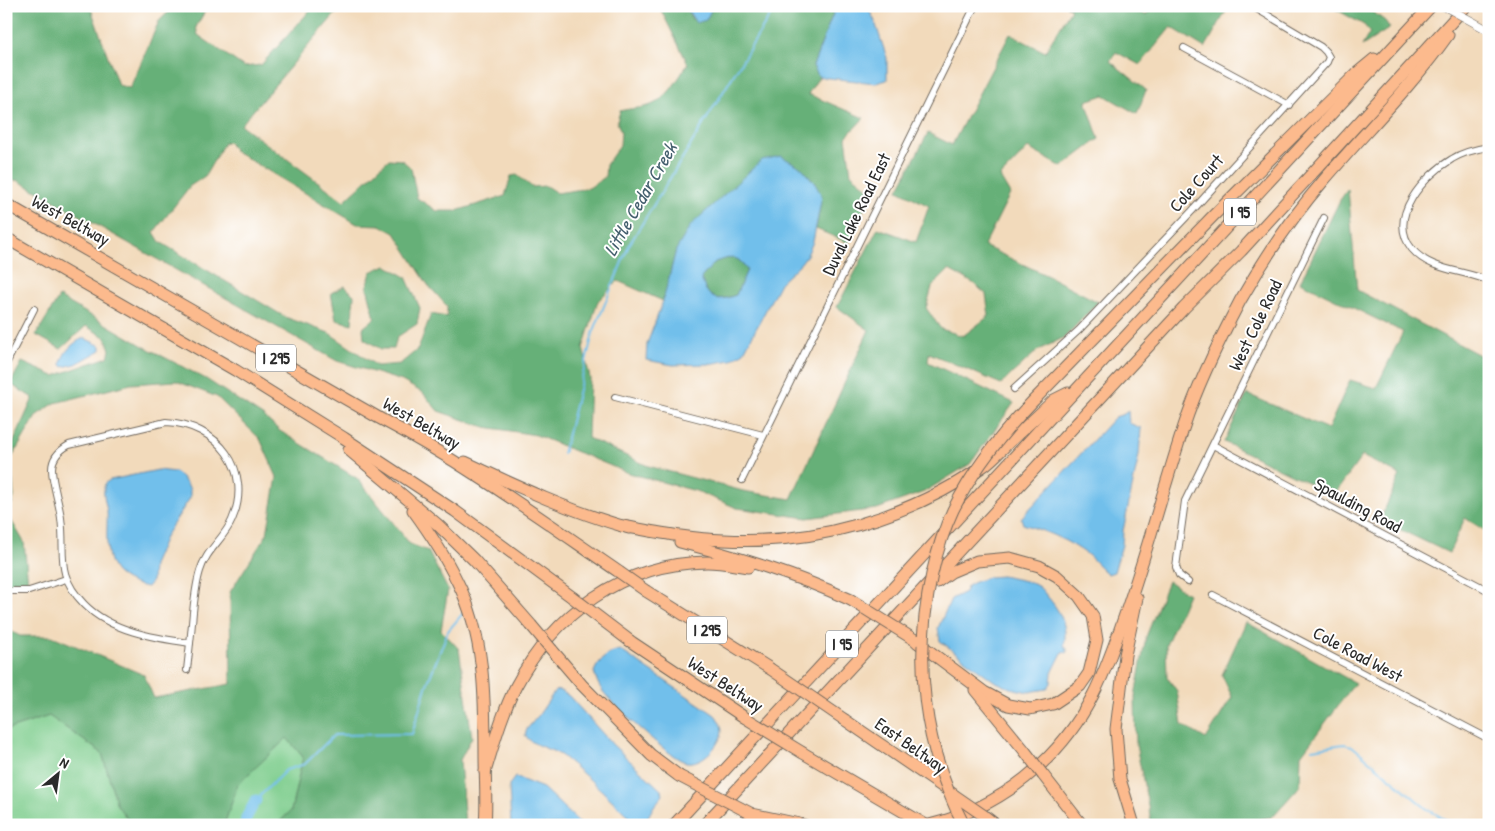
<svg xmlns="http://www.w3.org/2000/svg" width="1495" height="831" font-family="'Patrick Hand',sans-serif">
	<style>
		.green { fill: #7ecd8d; stroke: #547c5c }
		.forest { fill: #66b078; stroke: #486e52; fill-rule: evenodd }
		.water { fill: #71bfeb; stroke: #4e758b; fill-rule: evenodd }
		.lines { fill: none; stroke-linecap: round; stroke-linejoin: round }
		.stream { stroke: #71bfeb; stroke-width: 2 }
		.river { stroke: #71bfeb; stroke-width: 11 }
		.minor-casing { stroke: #71685d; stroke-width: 8 }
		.motorway-casing { stroke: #71685d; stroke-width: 13 }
		.minor { stroke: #fff; stroke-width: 6 }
		.motorway { stroke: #fcba8d; stroke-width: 11 }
		.tertiary-bridge-casing { stroke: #71685d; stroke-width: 9; stroke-linecap: butt }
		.motorway-bridge-casing { stroke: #71685d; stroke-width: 13; stroke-linecap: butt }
		.tertiary-bridge { stroke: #fff; stroke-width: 8 }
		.motorway-bridge { stroke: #fcba8d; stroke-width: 11 }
		.labels { text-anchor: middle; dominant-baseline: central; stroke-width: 4; stroke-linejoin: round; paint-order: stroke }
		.shield { fill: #fff; stroke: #6b6b6b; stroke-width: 1 }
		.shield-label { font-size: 16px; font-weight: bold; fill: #2b2b2b }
		.street-label { font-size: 18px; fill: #2b2b2b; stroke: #fff }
		.water-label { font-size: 19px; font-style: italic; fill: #445f6e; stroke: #fff }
	</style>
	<rect width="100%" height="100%" fill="#fff"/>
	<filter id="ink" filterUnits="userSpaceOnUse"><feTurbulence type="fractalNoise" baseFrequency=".02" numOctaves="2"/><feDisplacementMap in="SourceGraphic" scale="10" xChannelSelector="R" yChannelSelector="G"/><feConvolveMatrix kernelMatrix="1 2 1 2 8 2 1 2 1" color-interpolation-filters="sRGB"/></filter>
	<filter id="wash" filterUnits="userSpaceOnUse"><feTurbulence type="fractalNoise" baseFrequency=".0096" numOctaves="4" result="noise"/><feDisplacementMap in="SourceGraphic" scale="20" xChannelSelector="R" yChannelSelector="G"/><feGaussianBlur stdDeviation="1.12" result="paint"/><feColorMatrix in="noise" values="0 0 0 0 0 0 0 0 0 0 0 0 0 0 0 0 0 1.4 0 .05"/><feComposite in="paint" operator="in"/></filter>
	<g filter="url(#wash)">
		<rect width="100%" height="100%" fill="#f2dabb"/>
		<!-- green -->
		<g class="green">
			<polygon points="49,716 102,753 117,805 132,825 6,825 6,730"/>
			<polygon points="287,737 303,757 291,811 276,825 224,825 238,784"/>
		</g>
		<!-- forest -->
		<g class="forest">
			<path d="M6 6H90L118 85 130 88 159 21 175 6H208L196 27 198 35 244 67 261 65 314 6H342L241 125 344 201 389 159 402 160 411 168 417 198 437 211H456L505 196 511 176 517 175 532 187 546 186 557 193 589 188 605 177 606 165 620 145 621 132 617 122 620 111C630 108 641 109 651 105 668 99 678 78 688 64L659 6H685L692 19 706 20 713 6H836L813 66 819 77 808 94 864 118 846 137 851 174 872 191 849 243 816 229 822 196 676 250 663 301 618 281 598 301 583 348 590 378 588 438 648 466 743 491 791 499 869 330 837 307 878 228 916 242 929 206 898 190 928 133 952 145 1010 34 1045 52 1071 9 1066 6H1126L1146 15 1152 6H1229L1205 48 1171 27 1140 65 1116 52 1110 61 1146 90 1137 114 1104 95 1086 101 1099 139 1062 167 1028 148 1000 177 1010 194 984 246 1050 277 1098 302 1065 337 1037 351 1001 384 929 353 928 362 1014 403 970 464 924 492 877 509 807 518 737 508 696 491 628 473 536 435 485 427 438 411 423 393 402 381 337 361 17 180 6 182ZM229 142 235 151 357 224 380 225 395 233 428 285 447 306V317L431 314 418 349 400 364 377 366 329 333 285 317 160 242 154 232 190 186 205 176 224 143ZM949 270 973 283 986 294 989 316 963 336 941 329 926 308 932 287Z"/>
			<polygon points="1330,6 1365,6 1385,21 1390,28 1362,46 1370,32 1364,25"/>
			<polygon points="1348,189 1357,290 1489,360 1489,533 1465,518 1449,553 1380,520 1400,475 1362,456 1334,495 1224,442 1247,394 1328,429 1350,380 1376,388 1403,332 1300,282 1340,200"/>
			<path d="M732 257 739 260 747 270 736 295C715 302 708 299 701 278L715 262Z"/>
			<polygon points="386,265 406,277 420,308 417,324 397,337 394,349 381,349 364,339 363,328 375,318 367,287 371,272"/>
			<polygon points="345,286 354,295 352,324 336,320 331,293"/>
			<polygon points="59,297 145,347 206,379 264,417 280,431 358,479 410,544 428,551 448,590 441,630 459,649 472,737 460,760 465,825 276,825 291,811 303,757 287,738 238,784 224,825 132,825 117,805 102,753 49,716 6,730 6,629 20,636 52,636 144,675 154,698 231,684 230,592 267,534 277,477 260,439 217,397 176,381 131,384 55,403 37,415 11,459 14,497 8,515 24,542 28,583 6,585 6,459 33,398 10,384 22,362 54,376 108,357 110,350 106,338 86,326 61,349 36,335"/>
			<polygon points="1168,581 1188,594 1166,645 1167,677 1177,691 1182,725 1206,739 1232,697 1222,675 1246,622 1355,683 1301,755 1300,786 1272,817 1249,821 1244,825 1152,825 1136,745 1135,696 1146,637"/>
		</g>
		<!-- water -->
		<g class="water">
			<polygon points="685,6 713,6 706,20 696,23"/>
			<polygon points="836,6 867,6 874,19 887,58 887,80 876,83 819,77 813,66"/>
			<path d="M781 156 802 168 814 182 822 196 813 242 807 255 800 264 780 283 744 352 731 360 709 364 673 365 646 360 647 344 663 301 676 250 691 225 762 160ZM732 257 739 260 747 270 736 295C715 303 708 299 701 278L715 262Z"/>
			<path d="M84 338 101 346V350L76 364 63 367 61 365C62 353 73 342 84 338Z"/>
			<path d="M1128 411 1129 423 1141 428 1139 455 1123 531 1122 545 1114 572 1108 574C1101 569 1095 561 1088 555 1068 540 1047 532 1023 524L1021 518 1115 417 1124 414Z"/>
			<path d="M158 470 175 472 182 477 190 489V498L166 535 153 565 152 581 147 587C136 585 124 580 116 572 103 556 108 530 107 512 106 504 103 496 104 489 104 484 106 482 110 480Z"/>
			<path d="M1002 576C1014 579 1029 580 1039 587 1042 589 1045 594 1047 596 1060 611 1068 625 1064 645L1067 649V653L1063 651 1052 673 1051 683 1047 689 1029 692 1010 688 994 681 940 641 938 628 951 599 965 592 967 587 972 583 988 577Z"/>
			<path d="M620 650 715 715C719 720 724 728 721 736 716 750 698 767 683 761 667 755 611 704 602 690 598 685 596 678 594 672 598 661 608 652 620 650Z"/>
			<path d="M559 690 569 696 613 745 662 791 663 795 654 806 644 824 638 825 634 822C611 799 587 776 562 756 551 748 533 747 525 735L527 729 538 716 555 691Z"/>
			<polygon points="515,777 543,788 582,825 511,825 509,785"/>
		</g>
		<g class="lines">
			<!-- stream -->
			<g class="stream">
				<polyline points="563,454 593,333 629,245 776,6"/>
				<polyline points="1312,749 1344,744 1352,746 1427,809 1455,825"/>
				<polyline points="256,800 286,770 305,764 334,735 412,734 426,687 448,631 464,612"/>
				<polyline points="1248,825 1249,823"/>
			</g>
			<!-- river -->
			<polyline class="river" points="245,825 246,818 256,800"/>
		</g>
	</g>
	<g filter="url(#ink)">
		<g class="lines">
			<defs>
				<g id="minor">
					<polyline points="1184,48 1289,105"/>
					<path d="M1489 147C1476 149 1463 152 1452 159 1425 175 1386 217 1412 249 1430 271 1464 270 1489 281"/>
					<polyline points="6,364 34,309"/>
					<polyline points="1014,389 1079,330 1192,211 1327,62 1329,57 1326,52 1321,47 1252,6"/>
					<polyline points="615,397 763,435"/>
					<path d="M166 422C217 424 254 470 232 520 224 539 206 550 200 571 193 594 193 619 190 643 154 638 110 631 84 604 54 573 66 554 61 518 59 502 52 483 52 469 52 457 60 450 69 445Z"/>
					<polyline points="1213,445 1489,591"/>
					<polyline points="742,480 975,6"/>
					<polyline points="1188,582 1179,575 1176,567 1185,501 1324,218"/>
					<polyline points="6,591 29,591 66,579"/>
					<polyline points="1213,595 1489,739"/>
					<polyline points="187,670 190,643"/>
				</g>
				<g id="motorway">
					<path d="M6 204 379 418C463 462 540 518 619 572"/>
					<polyline points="6,238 235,370 344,438 455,511 572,597"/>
					<polyline points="1034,400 1214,215 1357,73 1374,59"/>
					<polyline points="349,450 437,524 474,560 531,625"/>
					<path d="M465 462C518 487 572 512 629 528"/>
					<path d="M413 510C429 532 445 556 457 581 485 635 485 697 485 756 485 779 487 802 485 825"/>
					<path d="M622 526C656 532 690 539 724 540 814 545 907 518 982 467 991 461 999 452 1007 444 1023 429 1039 415 1054 400L1068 393"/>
					<path d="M680 542C741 558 794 574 851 600"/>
					<polyline points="646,591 769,668"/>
					<polyline points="630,641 744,717"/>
					<polyline points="917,642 984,692 1008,705 1030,709 1053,704 1080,686 1089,673 1097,640 1093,616 1079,596 1057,576 1039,566 1010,558 977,561 951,572 937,582"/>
					<polyline points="552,650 582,685 651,755 679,776"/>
					<polyline points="975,690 1024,750"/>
					<polyline points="845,720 953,794"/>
					<polyline points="803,753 926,825"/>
					<path d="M485 772C494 743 502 713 516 686 554 614 623 563 707 562 721 562 734 565 748 567"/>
					<polyline points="1043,775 1082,825"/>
					<polyline points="752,814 804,825"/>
					<polyline points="983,815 996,825"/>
					<polyline points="674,825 1431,6"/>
					<polyline points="704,825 1184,308 1241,251 1466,6"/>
					<path d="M929 825C1000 808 1060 760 1093 695 1107 668 1117 638 1127 609 1148 548 1164 487 1184 426 1198 383 1219 341 1240 301 1264 259 1292 217 1324 180 1365 132 1411 87 1448 35"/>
					<polyline points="1134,825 1120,779 1116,729 1125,655 1137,598"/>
				</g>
			</defs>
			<!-- minor casing -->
			<use href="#minor" class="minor-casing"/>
			<!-- motorway casing -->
			<use href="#motorway" class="motorway-casing"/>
			<!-- minor -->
			<use href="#minor" class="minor"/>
			<!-- motorway -->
			<use href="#motorway" class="motorway"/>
			<defs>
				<polyline id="tertiary-bridge" points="1444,6 1486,29"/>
				<g id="motorway-bridge">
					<polyline points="619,572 646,591"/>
					<polyline points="572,597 630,641"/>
					<polyline points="851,600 915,640"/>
					<polyline points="531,625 552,650"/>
					<polyline points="769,668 845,720"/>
					<polyline points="744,717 803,753"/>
					<polyline points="1024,750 1043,775"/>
					<polyline points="679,776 752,814"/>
					<polyline points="954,795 983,815"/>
					<path d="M964 825C923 747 913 659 932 574 937 552 943 531 953 510 974 468 1002 433 1034 400"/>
				</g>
			</defs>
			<!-- tertiary-bridge casing -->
			<use href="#tertiary-bridge" class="tertiary-bridge-casing"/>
			<!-- motorway-bridge casing -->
			<use href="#motorway-bridge" class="motorway-bridge-casing"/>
			<!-- tertiary-bridge -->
			<use href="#tertiary-bridge" class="tertiary-bridge"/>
			<!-- motorway-bridge -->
			<use href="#motorway-bridge" class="motorway-bridge"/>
		</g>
	</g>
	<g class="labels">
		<!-- shield labels -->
		<g class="shield">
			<rect x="1224" y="198.5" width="32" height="27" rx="4"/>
			<rect x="256" y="344.5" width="40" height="27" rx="4"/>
			<rect x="687" y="616.5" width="40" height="27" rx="4"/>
			<rect x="826" y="630.5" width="32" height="27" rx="4"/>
		</g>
		<g class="shield-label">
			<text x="1240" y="212">I 95</text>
			<text x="276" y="358">I 295</text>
			<text x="707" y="630">I 295</text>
			<text x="842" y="644">I 95</text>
		</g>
		<!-- street labels -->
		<g class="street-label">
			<text transform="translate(1196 183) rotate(-48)">Cole Court</text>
			<text transform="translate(856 214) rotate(-64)">Duval Lake Road East</text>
			<text transform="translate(71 220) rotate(29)">West Beltway</text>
			<text transform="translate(1255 325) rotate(-64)">West Cole Road</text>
			<text transform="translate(422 423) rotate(30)">West Beltway</text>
			<text transform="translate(1358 505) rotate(28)">Spaulding Road</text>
			<text transform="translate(1358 654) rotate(28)">Cole Road West</text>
			<text transform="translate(726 684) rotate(33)">West Beltway</text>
			<text transform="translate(911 745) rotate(35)">East Beltway</text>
		</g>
		<!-- water labels -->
		<g class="water-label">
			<text transform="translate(640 199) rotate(-60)">Little Cedar Creek</text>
		</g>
	</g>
	<!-- margin -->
	<rect width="1495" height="831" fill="none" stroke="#fff" stroke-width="25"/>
	<!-- north arrow -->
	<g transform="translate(58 774) rotate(29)" stroke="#ffffff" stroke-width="4" paint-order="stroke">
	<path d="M0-4L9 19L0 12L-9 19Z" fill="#2b2b2b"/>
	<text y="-8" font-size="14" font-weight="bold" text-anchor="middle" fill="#2b2b2b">N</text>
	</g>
</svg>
